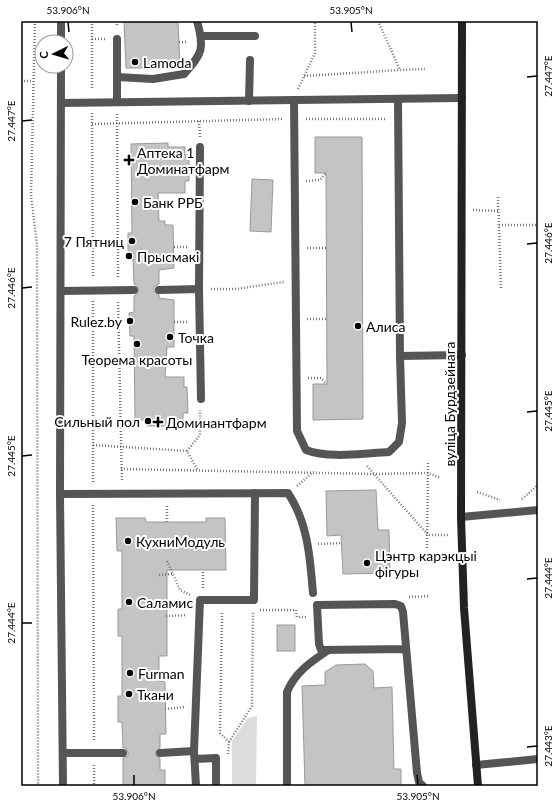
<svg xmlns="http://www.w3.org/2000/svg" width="559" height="807" font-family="Lato,sans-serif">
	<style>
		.green { fill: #dcdcdc }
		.building { fill: #c4c4c4; stroke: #999 }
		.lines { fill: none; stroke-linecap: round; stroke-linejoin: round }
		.path { stroke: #777; stroke-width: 2.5; stroke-dasharray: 1 2; stroke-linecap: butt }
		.lane { stroke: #555; stroke-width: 8 }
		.secondary { stroke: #222; stroke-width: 8 }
		.ticks { fill: none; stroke: #000; stroke-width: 1.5 }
		.poi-dot { fill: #000; stroke: #fff; stroke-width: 1.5 }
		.labels { text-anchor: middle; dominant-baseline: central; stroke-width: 4; stroke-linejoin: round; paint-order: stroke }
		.poi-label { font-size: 14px; fill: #000; stroke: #fff; text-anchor: start }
		.street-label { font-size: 14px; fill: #000; stroke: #fff }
		.neatline { fill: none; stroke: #000; stroke-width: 1.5 }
		.ticks-label { font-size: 10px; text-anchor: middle; fill: #000 }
	</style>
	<rect width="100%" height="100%" fill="#fff"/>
	<!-- green -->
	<polygon class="green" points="257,716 256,786 232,786 232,741 248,718"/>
	<!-- building -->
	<g class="building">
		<polygon points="124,21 178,22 180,68 126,68"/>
		<polygon points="315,137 362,137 363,419 313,420 313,384 327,384 326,173 315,173"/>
		<polygon points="168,143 168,147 185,147 185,155 189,155 189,181 185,181 185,193 158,193 159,221 165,221 165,225 173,225 174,268 159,270 159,284 154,287 154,291 159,295 159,298 174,300 174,347 167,347 165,377 184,377 184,387 187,387 188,413 183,413 183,421 167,422 167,426 147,426 146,420 135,420 134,336 130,336 129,313 134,312 134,296 137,294 139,290 138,287 134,284 133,259 128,259 128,233 132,233 131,144"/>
		<polygon points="252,179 273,180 271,232 250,231"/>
		<polygon points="376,490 378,530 389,530 390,573 343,574 341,535 327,536 326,491"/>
		<polygon points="116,518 145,518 146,522 206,522 206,518 225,518 226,570 167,570 167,656 159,656 159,681 165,682 166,734 160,734 160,748 155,753 156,756 160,758 160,770 165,770 165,786 123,786 123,758 128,756 128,753 126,748 123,748 122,722 118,722 118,696 122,696 122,636 118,636 118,609 122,609 122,551 117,551"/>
		<rect x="277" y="625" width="18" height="26"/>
		<polygon points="365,664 373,671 374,688 392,687 394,769 401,769 401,786 305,786 302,686 325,685 325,672 336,665"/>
	</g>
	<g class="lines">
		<!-- path -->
		<g class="path">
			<polyline points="35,21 31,195 37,245 38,786"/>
			<polyline points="92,21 92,90"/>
			<polyline points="117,21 117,27"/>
			<polyline points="378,21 400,70 425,69"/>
			<polyline points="92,39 105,39"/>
			<polyline points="179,42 188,42"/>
			<polyline points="304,76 400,70"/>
			<polyline points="21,81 33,81"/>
			<polyline points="298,89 315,53 315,21"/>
			<polyline points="92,113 93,278"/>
			<polyline points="117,114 118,279"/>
			<polyline points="306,119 387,119"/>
			<polyline points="199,121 200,137"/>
			<polyline points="92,124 283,119"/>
			<polyline points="306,181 320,180 326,173"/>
			<polyline points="498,197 501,288"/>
			<polyline points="473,210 499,211"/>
			<polyline points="538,223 538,469"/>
			<polyline points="499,225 537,225"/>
			<polyline points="174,247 187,247"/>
			<polyline points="307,248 326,248"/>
			<polyline points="211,289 236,289 284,282"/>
			<polyline points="93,301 93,482"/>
			<polyline points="118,302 122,481"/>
			<polyline points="307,319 327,319"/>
			<polyline points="174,322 187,322"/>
			<polyline points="308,378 321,378 327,384"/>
			<polyline points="93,445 187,451 198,471"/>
			<polyline points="187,451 200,435 200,410"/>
			<polyline points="367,466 428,535 449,535"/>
			<polyline points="121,469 374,474 428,473 441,478"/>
			<polyline points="297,486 313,472"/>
			<polyline points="477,492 500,500"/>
			<polyline points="522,499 538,485"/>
			<polyline points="93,505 94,740"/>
			<polyline points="167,522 167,504"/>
			<polyline points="318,544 342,543"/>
			<polyline points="427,548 428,462"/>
			<polyline points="167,561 180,590 190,595"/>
			<polyline points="159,575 172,574"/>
			<polyline points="203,588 203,570"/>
			<polyline points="409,597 430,596"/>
			<polyline points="260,610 296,610 297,617 307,617"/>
			<polyline points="222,613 220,733 229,742 228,754"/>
			<polyline points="166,616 187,615"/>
			<polyline points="165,709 185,707"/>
			<polyline points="229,742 252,706 253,611"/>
			<polyline points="94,765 94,786"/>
		</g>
		<!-- lane -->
		<g class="lane">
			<polyline points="201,36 255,36"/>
			<polyline points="117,39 117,102"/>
			<polyline points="61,42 61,21"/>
			<polyline points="61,66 60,494 63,786"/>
			<path d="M117 77 153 79 184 74C202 54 205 49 197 21"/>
			<path d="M294 100 297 431 306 450C329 459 365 453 389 452L399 442 402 423 400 356 398 99"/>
			<polyline points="249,101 250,60"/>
			<polyline points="61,103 462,98"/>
			<polyline points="200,147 199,289 201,399"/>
			<polyline points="159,290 199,289"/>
			<polyline points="61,291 134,290"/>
			<polyline points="400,356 462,355"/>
			<path d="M60 494 288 493C308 523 310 558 313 593"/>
			<polyline points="461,517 538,510"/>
			<polyline points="406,649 321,650 319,644 317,605 395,604 401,606 403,612 417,773 419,782 423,786"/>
			<polyline points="63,753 123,753"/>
			<polyline points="160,753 194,751"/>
			<polyline points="195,759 216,758 216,786"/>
			<polyline points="476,765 538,759"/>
			<polyline points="196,786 194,751 200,600 254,600 255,493"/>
			<path d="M287 786V692C295 673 309 663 327 651"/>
		</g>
		<!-- secondary -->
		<polyline class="secondary" points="462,21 461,517 464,608 478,786"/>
	</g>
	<!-- ticks -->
	<path class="ticks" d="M68 22 69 32M351 22 352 32M527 77 537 76M22 121 32 120M527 244 537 243M22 288 32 287M527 412 537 411M22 456 32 455M527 579 537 578M22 623H32M527 747 537 746M134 775V785M417 775 418 785"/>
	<!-- markers -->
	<g class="poi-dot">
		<circle cx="135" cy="62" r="4"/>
		<path d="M127 154h4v4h4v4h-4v4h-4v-4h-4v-4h4z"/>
		<circle cx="135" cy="202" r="4"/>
		<circle cx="132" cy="241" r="4"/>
		<circle cx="129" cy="256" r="4"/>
		<circle cx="130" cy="321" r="4"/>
		<circle cx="358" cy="326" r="4"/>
		<circle cx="170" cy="337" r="4"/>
		<circle cx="137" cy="344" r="4"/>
		<circle cx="148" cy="421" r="4"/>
		<path d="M156 416h4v4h4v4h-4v4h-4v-4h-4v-4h4z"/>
		<circle cx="128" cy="541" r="4"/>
		<circle cx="367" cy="563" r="4"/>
		<circle cx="129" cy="602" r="4"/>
		<circle cx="130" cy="673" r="4"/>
		<circle cx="129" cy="694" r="4"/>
	</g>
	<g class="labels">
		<!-- poi labels -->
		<g class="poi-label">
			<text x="143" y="62">Lamoda</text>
			<text x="137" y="152">Аптека 1<tspan x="137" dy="16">Доминатфарм</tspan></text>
			<text x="143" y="202">Банк РРБ</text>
			<text x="124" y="241" text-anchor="end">7 Пятниц</text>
			<text x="137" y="256">Прысмакі</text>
			<text x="122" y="321" text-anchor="end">Rulez.by</text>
			<text x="366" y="326">Алиса</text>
			<text x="178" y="337">Точка</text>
			<text x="137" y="359" text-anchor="middle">Теорема красоты</text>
			<text x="140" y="421" text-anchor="end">Сильный пол</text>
			<text x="166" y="422">Доминантфарм</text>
			<text x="136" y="541">КухниМодуль</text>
			<text x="375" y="555">Цэнтр карэкцыі<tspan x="375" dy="16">фігуры</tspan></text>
			<text x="137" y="602">Саламис</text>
			<text x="138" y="673">Furman</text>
			<text x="137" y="694">Ткани</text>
		</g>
		<!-- street labels -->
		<g class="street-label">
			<text transform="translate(449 404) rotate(-90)">вуліца Бурдзейнага</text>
		</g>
	</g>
	<!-- border -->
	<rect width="559" height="807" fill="none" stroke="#ffffff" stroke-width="44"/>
	<!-- north arrow -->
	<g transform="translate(54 54) rotate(265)"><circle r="19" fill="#ffffff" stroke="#999999"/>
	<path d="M0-3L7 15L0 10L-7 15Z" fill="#000000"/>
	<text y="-6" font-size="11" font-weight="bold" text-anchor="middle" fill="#000000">С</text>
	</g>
	<rect x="22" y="22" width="515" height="763" class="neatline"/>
	<g class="ticks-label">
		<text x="68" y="14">53.906°N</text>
		<text x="351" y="14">53.905°N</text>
		<text transform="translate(548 76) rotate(-90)" y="4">27.447°E</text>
		<text transform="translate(11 121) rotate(-90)" y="4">27.447°E</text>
		<text transform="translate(548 243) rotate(-90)" y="4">27.446°E</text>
		<text transform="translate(11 288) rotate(-90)" y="4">27.446°E</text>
		<text transform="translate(548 411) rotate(-90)" y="4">27.445°E</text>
		<text transform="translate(11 456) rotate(-90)" y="4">27.445°E</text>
		<text transform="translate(548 578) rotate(-90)" y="4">27.444°E</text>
		<text transform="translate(11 623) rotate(-90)" y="4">27.444°E</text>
		<text transform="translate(548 746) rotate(-90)" y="4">27.443°E</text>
		<text x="134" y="800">53.906°N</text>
		<text x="418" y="800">53.905°N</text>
	</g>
</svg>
